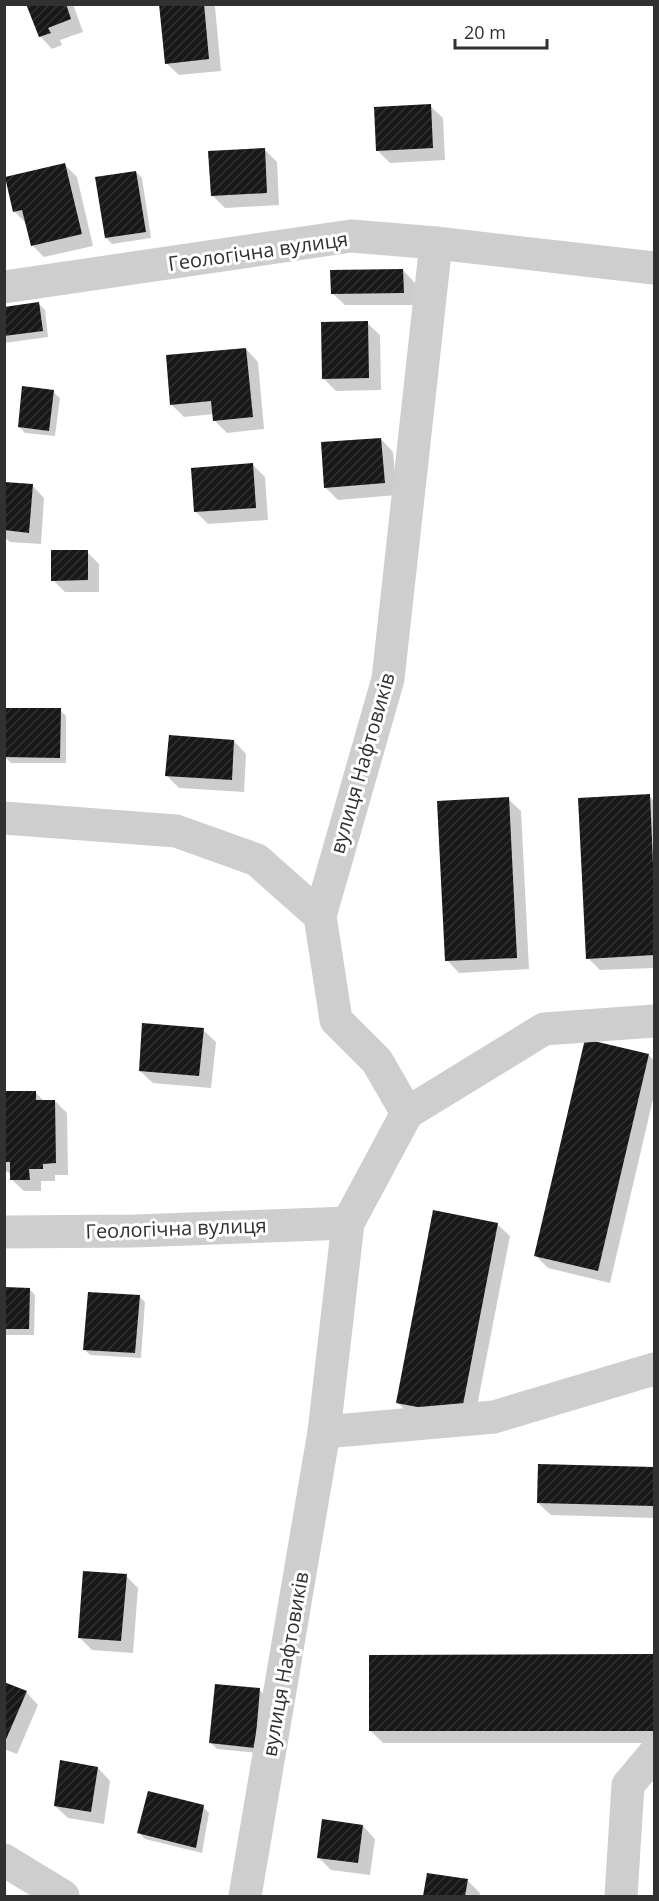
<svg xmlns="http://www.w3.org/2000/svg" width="659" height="1901" font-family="'Open Sans',sans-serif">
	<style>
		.shadow { fill: #0003 }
		.building { fill: url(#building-hatch) }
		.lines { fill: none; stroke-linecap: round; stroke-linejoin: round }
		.street { stroke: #cecece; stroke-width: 33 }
		.labels { text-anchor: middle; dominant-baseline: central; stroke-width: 6; stroke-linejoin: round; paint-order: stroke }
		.street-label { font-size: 20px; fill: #313131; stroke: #fff }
	</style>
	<defs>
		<pattern id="building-hatch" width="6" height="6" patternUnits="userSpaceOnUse" patternTransform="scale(1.5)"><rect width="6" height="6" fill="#181818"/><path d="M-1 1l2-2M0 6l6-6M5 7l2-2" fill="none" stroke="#313131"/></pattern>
	</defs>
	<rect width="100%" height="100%" fill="#fff"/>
	<!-- shadow -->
	<g class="shadow">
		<polygon points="28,4 73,4 83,32 60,40 62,45 52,49 40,36"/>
		<polygon points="160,4 212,4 215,7 221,71 179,75 166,63"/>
		<polygon points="430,106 443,118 445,160 390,163 378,151"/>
		<polygon points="264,149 277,162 279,205 225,208 212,195"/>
		<polygon points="65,165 77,177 93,246 44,257 32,245 27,224 14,211"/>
		<polygon points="136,172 142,178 151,238 112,244 106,238"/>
		<polygon points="403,270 415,283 416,305 345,305 332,293"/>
		<polygon points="39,304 45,310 48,337 4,343 4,308"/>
		<polygon points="367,323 380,335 381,390 336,391 323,378"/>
		<polygon points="246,349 258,362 264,429 227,433 214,420 214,414 184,417 171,404"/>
		<polygon points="53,392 60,398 55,436 25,433 19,427"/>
		<polygon points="381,439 393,452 397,495 338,500 325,487"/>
		<polygon points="253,465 265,477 268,520 208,524 195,511"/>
		<polygon points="4,483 32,485 44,498 41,544 10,542 4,537"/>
		<polygon points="87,552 99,564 99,592 65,592 53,580"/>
		<polygon points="60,710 66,716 66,763 11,763 5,757"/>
		<polygon points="234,741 246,754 244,792 179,788 167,776"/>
		<polygon points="649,796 654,801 654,968 600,970 588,958"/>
		<polygon points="508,799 521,811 529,969 459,973 447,960"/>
		<polygon points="203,1030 216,1042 211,1088 153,1083 140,1071"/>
		<polygon points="649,1055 654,1061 654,1095 610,1283 548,1268 536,1256"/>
		<polygon points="35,1092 44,1101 55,1101 67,1113 68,1175 55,1175 55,1181 41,1181 41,1191 24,1191 11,1179 11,1174 4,1170 4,1093"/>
		<polygon points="497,1224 510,1236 473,1427 410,1415 398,1403"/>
		<polygon points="4,1288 29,1289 35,1295 34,1335 4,1335"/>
		<polygon points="139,1296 145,1302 141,1358 90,1355 84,1349"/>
		<polygon points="539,1465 654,1468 654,1518 551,1515 538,1503"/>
		<polygon points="126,1576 138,1588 133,1653 92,1650 79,1637"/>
		<polygon points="654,1656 654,1743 383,1743 371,1731 370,1657"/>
		<polygon points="4,1683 26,1692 38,1705 17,1754 4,1749"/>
		<polygon points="259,1690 266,1696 260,1753 217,1749 211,1743"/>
		<polygon points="98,1768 110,1781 104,1824 68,1818 55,1806"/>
		<polygon points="203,1807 209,1813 202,1853 145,1839 139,1833"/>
		<polygon points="363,1826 375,1839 370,1875 331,1870 318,1857"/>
		<polygon points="428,1875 467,1880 480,1893 479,1896 425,1896"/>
	</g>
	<!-- building -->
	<g class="building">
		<polygon points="26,4 66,4 71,19 48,28 51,33 39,37"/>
		<polygon points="159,4 204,4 209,59 165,64"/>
		<polygon points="431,104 433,148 376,151 374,107"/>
		<polygon points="265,148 267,193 211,196 208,151"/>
		<polygon points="65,163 82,234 31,246 22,210 13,212 5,177"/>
		<polygon points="136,171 146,232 105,238 95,177"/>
		<polygon points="403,269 404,293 331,294 330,270"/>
		<polygon points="39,302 43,331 4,336 4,307"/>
		<polygon points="368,321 369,378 322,379 321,322"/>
		<polygon points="246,348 253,417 213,421 211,401 170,405 166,355"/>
		<polygon points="22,386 54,390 49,431 18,427"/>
		<polygon points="381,438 385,483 324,488 321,442"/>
		<polygon points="253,463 256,508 194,512 191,468"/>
		<polygon points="4,482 33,484 29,533 4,530"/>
		<polygon points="51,550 88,550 88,580 51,581"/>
		<polygon points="4,708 61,708 60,758 4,757"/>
		<polygon points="169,735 234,740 232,780 165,776"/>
		<polygon points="650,794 654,887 654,955 586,959 578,798"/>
		<polygon points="509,797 517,958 445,961 437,801"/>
		<polygon points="142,1023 204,1028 199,1076 139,1071"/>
		<polygon points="585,1039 649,1054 598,1271 534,1256"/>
		<polygon points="4,1091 36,1091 36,1100 55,1100 56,1163 43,1164 43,1169 29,1169 30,1180 10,1180 10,1162 4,1162"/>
		<polygon points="433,1210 498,1223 461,1415 396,1403"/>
		<polygon points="5,1287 30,1288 29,1329 5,1329"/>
		<polygon points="88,1292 140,1295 135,1353 83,1350"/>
		<polygon points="538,1464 654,1467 654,1506 537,1503"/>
		<polygon points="83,1571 127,1574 121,1641 78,1638"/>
		<polygon points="654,1654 654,1731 369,1731 369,1655"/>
		<polygon points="4,1682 27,1691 4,1744"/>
		<polygon points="215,1684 260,1688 255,1748 209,1743"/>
		<polygon points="60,1760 98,1767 91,1812 54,1806"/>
		<polygon points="148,1791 204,1805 196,1848 137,1833"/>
		<polygon points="322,1819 363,1825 358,1863 317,1858"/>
		<polygon points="427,1873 468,1879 465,1896 423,1896"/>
	</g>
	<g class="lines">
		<!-- street -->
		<g class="street">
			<polyline points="436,243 388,679 320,916 336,1020 377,1061 407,1113 544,1029 654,1021"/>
			<polyline points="4,287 351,236 436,243 654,268"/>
			<polyline points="4,818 176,831 257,860 320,916"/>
			<polyline points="4,1232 135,1231 348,1223"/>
			<polyline points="324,1432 494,1417 654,1369"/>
			<polyline points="4,1860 63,1896"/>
			<polyline points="245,1896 324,1432 348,1223 407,1113"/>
			<polyline points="621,1896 628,1785 654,1754"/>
		</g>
	</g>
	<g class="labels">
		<!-- street labels -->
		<g class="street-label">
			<text transform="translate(258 251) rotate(-8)">Геологічна вулиця</text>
			<text transform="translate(362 763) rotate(-74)">вулиця Нафтовиків</text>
			<text transform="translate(176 1228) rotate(-2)">Геологічна вулиця</text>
			<text transform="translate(285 1664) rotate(-80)">вулиця Нафтовиків</text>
		</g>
	</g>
	<!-- border -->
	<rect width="659" height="1901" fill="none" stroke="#313131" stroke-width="12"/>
	<!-- scale -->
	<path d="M455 39v9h92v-9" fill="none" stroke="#313131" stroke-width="3"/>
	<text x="464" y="39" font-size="18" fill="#313131" stroke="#ffffff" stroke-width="4.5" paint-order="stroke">20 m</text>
</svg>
